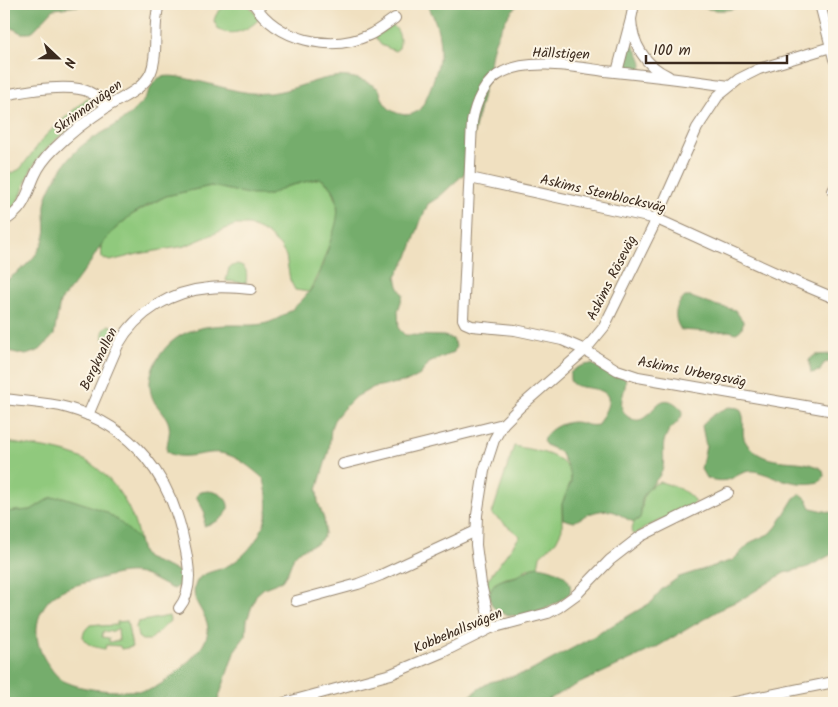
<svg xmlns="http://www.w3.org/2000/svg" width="838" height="707" font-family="Kalam,sans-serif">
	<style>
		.green { fill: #90c97d; stroke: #667a4e; fill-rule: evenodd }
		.forest { fill: #74ad6c; stroke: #586c45 }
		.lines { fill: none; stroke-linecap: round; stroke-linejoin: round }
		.minor-casing { stroke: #96856f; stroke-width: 12 }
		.minor { stroke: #fff; stroke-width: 10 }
		.labels { text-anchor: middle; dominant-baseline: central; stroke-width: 4; stroke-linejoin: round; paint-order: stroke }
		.street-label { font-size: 14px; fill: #3b2a1e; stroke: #fcf5e5 }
	</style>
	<rect width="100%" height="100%" fill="#fcf5e5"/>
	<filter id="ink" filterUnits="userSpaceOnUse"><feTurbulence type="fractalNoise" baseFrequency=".02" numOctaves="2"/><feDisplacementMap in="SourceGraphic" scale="10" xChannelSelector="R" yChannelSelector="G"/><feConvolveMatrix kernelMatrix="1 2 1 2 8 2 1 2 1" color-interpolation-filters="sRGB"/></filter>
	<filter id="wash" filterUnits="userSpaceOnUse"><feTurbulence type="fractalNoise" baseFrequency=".0096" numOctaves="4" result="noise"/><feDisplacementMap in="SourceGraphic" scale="20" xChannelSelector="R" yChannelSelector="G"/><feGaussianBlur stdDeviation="1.12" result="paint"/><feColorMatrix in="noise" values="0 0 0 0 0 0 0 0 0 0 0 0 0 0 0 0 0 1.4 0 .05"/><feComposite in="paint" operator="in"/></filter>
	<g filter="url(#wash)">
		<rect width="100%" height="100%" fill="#f0e0c0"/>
		<!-- green -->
		<g class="green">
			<path d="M231 4H248L259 19C249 30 232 37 219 30L214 21C216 11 222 8 231 4Z"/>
			<path d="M393 26C400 31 401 40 399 48L395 51 381 45 375 37Z"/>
			<path d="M87 98 94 103 93 108C72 127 39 149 28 176 22 191 20 206 4 214V173H12L20 169 46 135Z"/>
			<polygon points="320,178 332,188 337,203 338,221 319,272 309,292 295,290 290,280 286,256 280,246 266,233 249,225 235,225 185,246 138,254 110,261 102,258 101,245 114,230 130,216 166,196 211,186 270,195 285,187"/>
			<path d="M237 264C248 266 247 274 246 283L226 281 229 268Z"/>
			<path d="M109 325 119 329 110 344 103 339C102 332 104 328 109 325Z"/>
			<path d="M4 441C27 447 53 447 76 456 109 469 133 506 139 540L106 512 63 497 50 498 31 510 4 512Z"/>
			<path d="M514 446C536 451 566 453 572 478L562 504V529L556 541 540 556 538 566 528 568 517 576 506 578 494 584 489 595 485 583 520 536 492 514Z"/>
			<path d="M660 482C672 485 689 491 695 502L690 507 648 526 634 535 631 532 634 522 640 518C644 501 640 489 660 482Z"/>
			<polygon points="169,616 170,621 150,640 142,640 138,637 136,627 138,622"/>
			<path d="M127 621 132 647 121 649 120 646 106 645 105 649C91 647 73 640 90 625L100 624V626L117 625V622ZM118 628 119 641 109 642V638L102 637 103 632 113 631Z"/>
		</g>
		<!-- forest -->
		<g class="forest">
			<polygon points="4,4 95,4 54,9 34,30 29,33 21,33 4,23"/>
			<path d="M427 4H520C510 9 498 33 494 44 490 57 491 68 486 80L465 173 439 197 428 204 421 220 408 257 396 276 398 286 403 295 398 311 399 329 405 335 444 336 453 339 456 346 454 352 429 363 420 375 409 381 374 387 354 398 342 410 334 420 331 428 329 450 317 490 318 502 324 519 325 529 323 538 317 543 299 551 294 556 288 572 282 581 264 588 256 595 247 620 246 635 235 650 217 703H4V512L31 510 50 498 63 497 85 504 106 512 122 524 139 540 142 552 146 558 182 573 183 578 180 585 174 589C161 585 149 574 135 573 121 572 109 576 95 580 79 585 62 587 50 599 31 619 34 647 50 667 54 673 60 680 66 682 84 690 106 691 126 691 133 690 142 692 148 690 163 687 195 657 203 645 220 616 186 607 196 583 200 572 215 572 225 567 246 558 263 535 267 513 269 502 266 489 264 479 252 469 237 455 220 453 203 451 183 462 167 452 166 443 171 434 169 425 167 416 160 410 155 403 147 389 149 373 157 360 175 329 202 325 236 325 247 325 259 326 270 322 284 317 300 304 309 292 321 277 326 254 332 236 338 221 341 202 332 188 329 184 324 181 320 178L285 187 270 195H252L211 186 166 196 148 205 130 216 114 230 101 245 90 263 60 302 54 335 40 350 26 355 8 351 4 348V282C21 270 40 257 45 235 47 226 44 215 45 205 47 192 56 177 63 167 70 156 81 145 93 138 105 131 120 124 131 113 135 109 140 104 144 100 150 92 152 79 162 77 170 75 180 77 188 79 216 84 242 96 270 93 312 88 337 61 379 89 381 94 382 100 385 104 392 114 409 119 419 110 427 102 440 64 440 52 440 33 436 20 427 4Z"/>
			<path d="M701 4H743C731 12 718 11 704 8Z"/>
			<path d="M629 39C635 49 645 60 641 70H628L623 67Z"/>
			<path d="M685 297H691L710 304 735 310 743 321C743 327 742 330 736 333L729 331 712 332 681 330C673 318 674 306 685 297Z"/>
			<polygon points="834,354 834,361 824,363 820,371 811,373 809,360 815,355"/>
			<path d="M591 364 625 378C629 388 612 408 630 418 653 431 655 379 683 411 681 424 670 425 666 436 661 446 665 457 663 467 661 479 649 485 644 495 640 502 642 511 640 518L634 522C627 520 623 516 617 513 602 506 586 515 574 522L563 519 562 504 571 482 570 472 560 452 546 445 543 441C546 430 562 422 573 422 583 422 586 427 598 425 601 418 607 410 608 403 612 385 580 390 573 384 569 382 570 377 570 373 577 367 582 365 591 364Z"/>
			<path d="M729 407 739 408C749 420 738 433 747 444 769 471 800 454 823 470L824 476 821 481C801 489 774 476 755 471 734 470 735 487 706 478L701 469 706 446 702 426C709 416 718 412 729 407Z"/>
			<path d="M208 491C226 492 237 509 219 520 215 523 209 524 204 526L205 513 196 496 200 492Z"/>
			<polygon points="801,494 807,499 811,508 834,513 834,553 808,567 784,573 742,599 726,606 655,648 576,685 542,703 461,703 480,688 490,682 529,672 591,638 652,602 661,590 679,577 733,560 751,542 771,533 777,526 794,498"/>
			<path d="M538 566C553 568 574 575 570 593 556 604 540 614 522 616 515 616 505 615 499 612 488 606 487 591 496 583 503 578 510 579 517 576 525 572 530 568 538 566Z"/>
		</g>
	</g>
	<g filter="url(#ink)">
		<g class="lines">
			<defs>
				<g id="minor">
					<path d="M254 4C277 40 330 53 369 35 378 31 386 24 395 18"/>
					<polyline points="820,4 834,59"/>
					<path d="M631 19C632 43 645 66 668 76"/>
					<polyline points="617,72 631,19 634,4"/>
					<path d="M729 86C688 80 646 75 605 71 575 67 531 58 503 72 485 80 475 103 472 122L463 319 465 323 472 326 515 330 562 340 585 350 617 370 638 377 834 411"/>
					<path d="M4 95C24 91 71 83 89 92 96 95 102 101 107 107"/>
					<polyline points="470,178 657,219 789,279 834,298"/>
					<polyline points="833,191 834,189"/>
					<path d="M4 221C25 209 26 195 35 175 39 166 46 157 53 150 69 134 87 120 107 107 122 97 143 90 151 72 159 52 152 26 159 4"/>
					<path d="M4 399C25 402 47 402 68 408 133 426 171 477 184 542 189 564 194 589 179 608"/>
					<path d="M88 415 118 345C136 312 172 291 209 288 223 286 237 288 251 289"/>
					<polyline points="343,464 503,424"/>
					<polyline points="296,601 358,584 381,575 476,531"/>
					<polyline points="491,628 481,584 476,545 477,515 484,471 494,440 503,424 520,407 585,350 604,327 652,229 697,128 718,96 739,79 759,69 834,46"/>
					<polyline points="284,703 391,674 443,652 491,628 548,613 559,607 577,594 610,560 641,536 728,493"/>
					<polyline points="730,703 834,682"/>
				</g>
			</defs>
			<!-- minor casing -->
			<use href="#minor" class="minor-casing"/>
			<!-- minor -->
			<use href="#minor" class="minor"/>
		</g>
	</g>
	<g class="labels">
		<!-- street labels -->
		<g class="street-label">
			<text transform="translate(561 54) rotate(2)">Hällstigen</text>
			<text transform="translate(88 107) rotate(-36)">Skrinnarvägen</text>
			<text transform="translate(603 194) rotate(13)">Askims Stenblocksväg</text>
			<text transform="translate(612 278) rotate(-63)">Askims Röseväg</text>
			<text transform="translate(99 359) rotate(-64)">Bergknallen</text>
			<text transform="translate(692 372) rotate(11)">Askims Urbergsväg</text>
			<text transform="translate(458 631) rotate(-23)">Kobbehallsvägen</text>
		</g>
	</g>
	<!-- margin -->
	<rect width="838" height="707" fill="none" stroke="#fcf5e5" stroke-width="20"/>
	<!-- north arrow -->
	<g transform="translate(58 58) rotate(112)" stroke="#fcf5e5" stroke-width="4" paint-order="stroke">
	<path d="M0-4L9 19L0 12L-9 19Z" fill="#3b2a1e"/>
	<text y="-8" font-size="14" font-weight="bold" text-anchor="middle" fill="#3b2a1e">N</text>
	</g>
	<!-- scale -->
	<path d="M646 55v8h141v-8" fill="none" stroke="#3b2a1e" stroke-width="2.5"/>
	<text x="653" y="55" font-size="15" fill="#3b2a1e" stroke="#fcf5e5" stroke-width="4" paint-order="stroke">100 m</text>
</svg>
